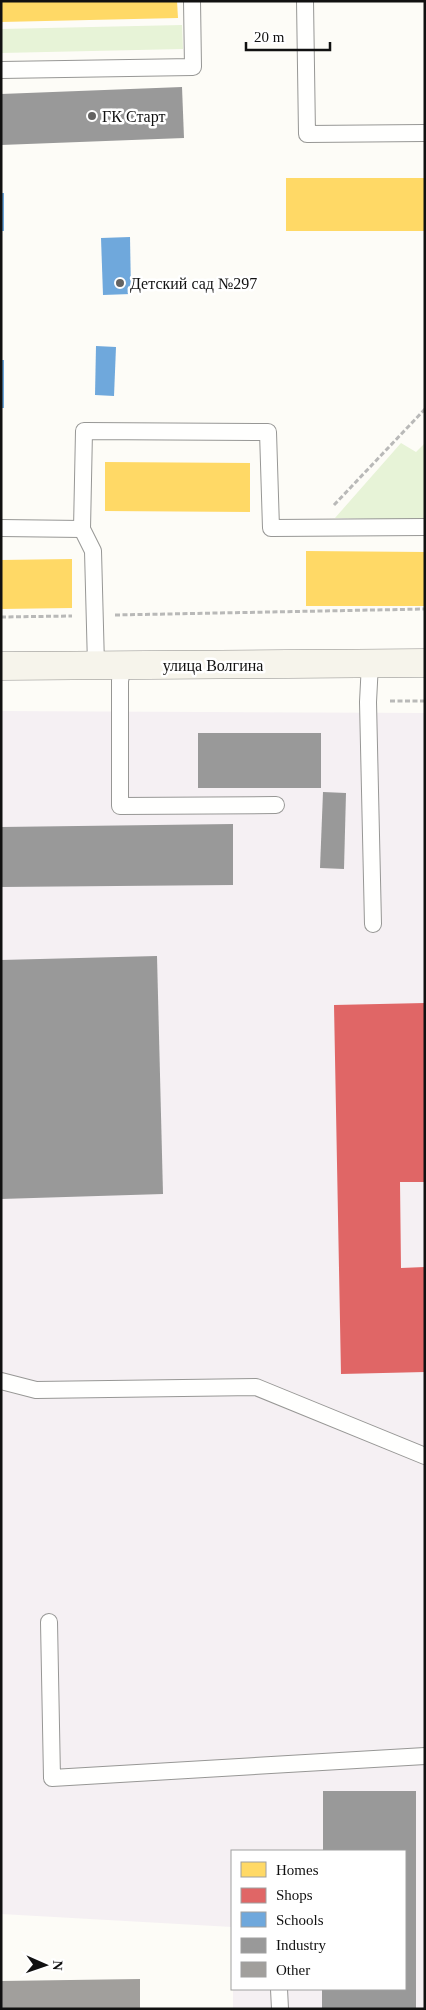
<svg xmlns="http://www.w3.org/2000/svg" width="426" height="2010" font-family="Georgia,serif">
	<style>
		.industrial { fill: #f5f0f3 }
		.green { fill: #e7f3d7 }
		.homes { fill: #ffd966 }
		.shops { fill: #e06666 }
		.schools { fill: #6fa8dc }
		.industry { fill: #999 }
		.building { fill: #a19f9c }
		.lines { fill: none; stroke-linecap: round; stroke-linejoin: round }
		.lane-casing { stroke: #979795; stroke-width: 18 }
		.secondary-casing { stroke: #8e8d8b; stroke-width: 29 }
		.path { stroke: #b9b9b8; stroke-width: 3; stroke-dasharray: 5 2.5; stroke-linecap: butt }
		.lane { stroke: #fffffe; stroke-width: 16 }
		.secondary { stroke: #f6f4eb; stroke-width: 28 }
		.poi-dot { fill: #646362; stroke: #fff; stroke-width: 2 }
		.labels { text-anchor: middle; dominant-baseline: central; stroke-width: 5; stroke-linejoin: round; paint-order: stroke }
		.poi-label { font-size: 16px; fill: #111; stroke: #fff; text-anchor: start }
		.street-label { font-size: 16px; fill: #111; stroke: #fff }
	</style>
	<rect width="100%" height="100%" fill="#fdfcf7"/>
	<!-- industrial -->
	<polygon class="industrial" points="1,711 425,713 425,2009 233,2009 233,1989 405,1989 405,1851 232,1851 232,1927 1,1914"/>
	<!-- green -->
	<g class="green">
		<polygon points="182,25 183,49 1,53 1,29"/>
		<polygon points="401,443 416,452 425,443 425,520 335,518"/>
	</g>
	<!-- homes -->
	<g class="homes">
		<polygon points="1,1 177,1 178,18 1,22"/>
		<rect x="286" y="178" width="139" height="53"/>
		<polygon points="105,462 250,463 250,512 105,511"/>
		<polygon points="306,551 425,552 425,606 306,606"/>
		<polygon points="72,559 72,608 1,609 1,560"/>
	</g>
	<!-- shops -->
	<polygon class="shops" points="425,1003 425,1182 400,1182 401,1268 425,1267 425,1372 341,1374 334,1005"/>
	<!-- schools -->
	<g class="schools">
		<rect x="1" y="193" width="3" height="38"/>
		<polygon points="130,237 131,294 103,295 101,238"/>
		<polygon points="96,346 116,347 114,396 95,395"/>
		<rect x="1" y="360" width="3" height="48"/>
	</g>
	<!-- industry -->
	<g class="industry">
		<polygon points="182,87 184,138 1,145 1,94"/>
		<rect x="198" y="733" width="123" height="55"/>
		<polygon points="323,792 346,793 344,869 320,868"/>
		<polygon points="233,824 233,885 1,887 1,827"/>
		<polygon points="157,956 163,1194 1,1199 1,960"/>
		<polygon points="323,1791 416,1791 416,2009 322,2009 322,1989 405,1989 405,1851 323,1851"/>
	</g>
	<!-- building -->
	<polygon class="building" points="140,1979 140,2009 1,2009 1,1981"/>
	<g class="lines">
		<defs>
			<g id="lane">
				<polyline points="305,1 307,134 425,133"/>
				<polyline points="1,70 193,67 192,1"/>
				<polyline points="1,528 82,529"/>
				<polyline points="370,663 368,702 373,924"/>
				<polyline points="96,665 93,551 82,529 84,431 268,432 271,528 425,527"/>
				<polyline points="123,665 120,681 120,806 276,805"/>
				<polyline points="1,1381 36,1390 256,1387 425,1456"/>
				<polyline points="49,1622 52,1778 425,1756"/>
				<polyline points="279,1989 280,2009"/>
			</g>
			<polyline id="secondary" points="1,666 425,663"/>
		</defs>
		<!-- lane casing -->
		<use href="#lane" class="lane-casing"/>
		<!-- secondary casing -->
		<use href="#secondary" class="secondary-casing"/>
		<!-- path -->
		<g class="path">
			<polyline points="334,505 425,409"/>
			<polyline points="115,615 425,609"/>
			<polyline points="1,617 72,616"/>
			<polyline points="390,701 425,701"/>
		</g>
		<!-- lane -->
		<use href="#lane" class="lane"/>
		<!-- secondary -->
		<use href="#secondary" class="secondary"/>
	</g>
	<!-- markers -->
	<g class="poi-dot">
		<circle cx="92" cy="116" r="5"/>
		<circle cx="120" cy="283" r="5"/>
	</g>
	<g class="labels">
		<!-- poi labels -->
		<g class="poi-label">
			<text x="102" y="116">ГК Старт</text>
			<text x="130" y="283">Детский сад №297</text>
		</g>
		<!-- street labels -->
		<g class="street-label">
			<text x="213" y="665">улица Волгина</text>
		</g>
	</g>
	<!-- border -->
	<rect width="426" height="2010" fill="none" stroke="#111111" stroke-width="5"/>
	<!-- legend -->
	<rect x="231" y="1850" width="175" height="140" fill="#ffffff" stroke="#a0a0a0"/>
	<rect x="241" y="1862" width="25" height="15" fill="#ffd966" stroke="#a0a0a0"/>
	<text x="276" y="1875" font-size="15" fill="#111111">Homes</text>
	<rect x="241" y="1888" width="25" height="15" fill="#e06666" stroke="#a0a0a0"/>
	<text x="276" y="1900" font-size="15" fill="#111111">Shops</text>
	<rect x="241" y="1912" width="25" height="15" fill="#6fa8dc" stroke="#a0a0a0"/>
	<text x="276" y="1925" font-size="15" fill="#111111">Schools</text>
	<rect x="241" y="1938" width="25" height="15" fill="#999999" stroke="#a0a0a0"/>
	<text x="276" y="1950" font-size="15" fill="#111111">Industry</text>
	<rect x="241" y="1962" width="25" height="15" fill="#a19f9c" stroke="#a0a0a0"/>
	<text x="276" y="1975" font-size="15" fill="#111111">Other</text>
	<!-- north arrow -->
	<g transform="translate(45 1965) rotate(92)" stroke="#ffffff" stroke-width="4" paint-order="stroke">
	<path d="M0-4L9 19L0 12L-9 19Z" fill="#111111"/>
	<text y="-8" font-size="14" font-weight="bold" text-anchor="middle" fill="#111111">N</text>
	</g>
	<!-- scale -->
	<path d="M246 42v8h84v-8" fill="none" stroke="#111111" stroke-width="2.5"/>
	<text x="254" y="42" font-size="15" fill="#111111" stroke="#ffffff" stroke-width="4" paint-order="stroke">20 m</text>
</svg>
